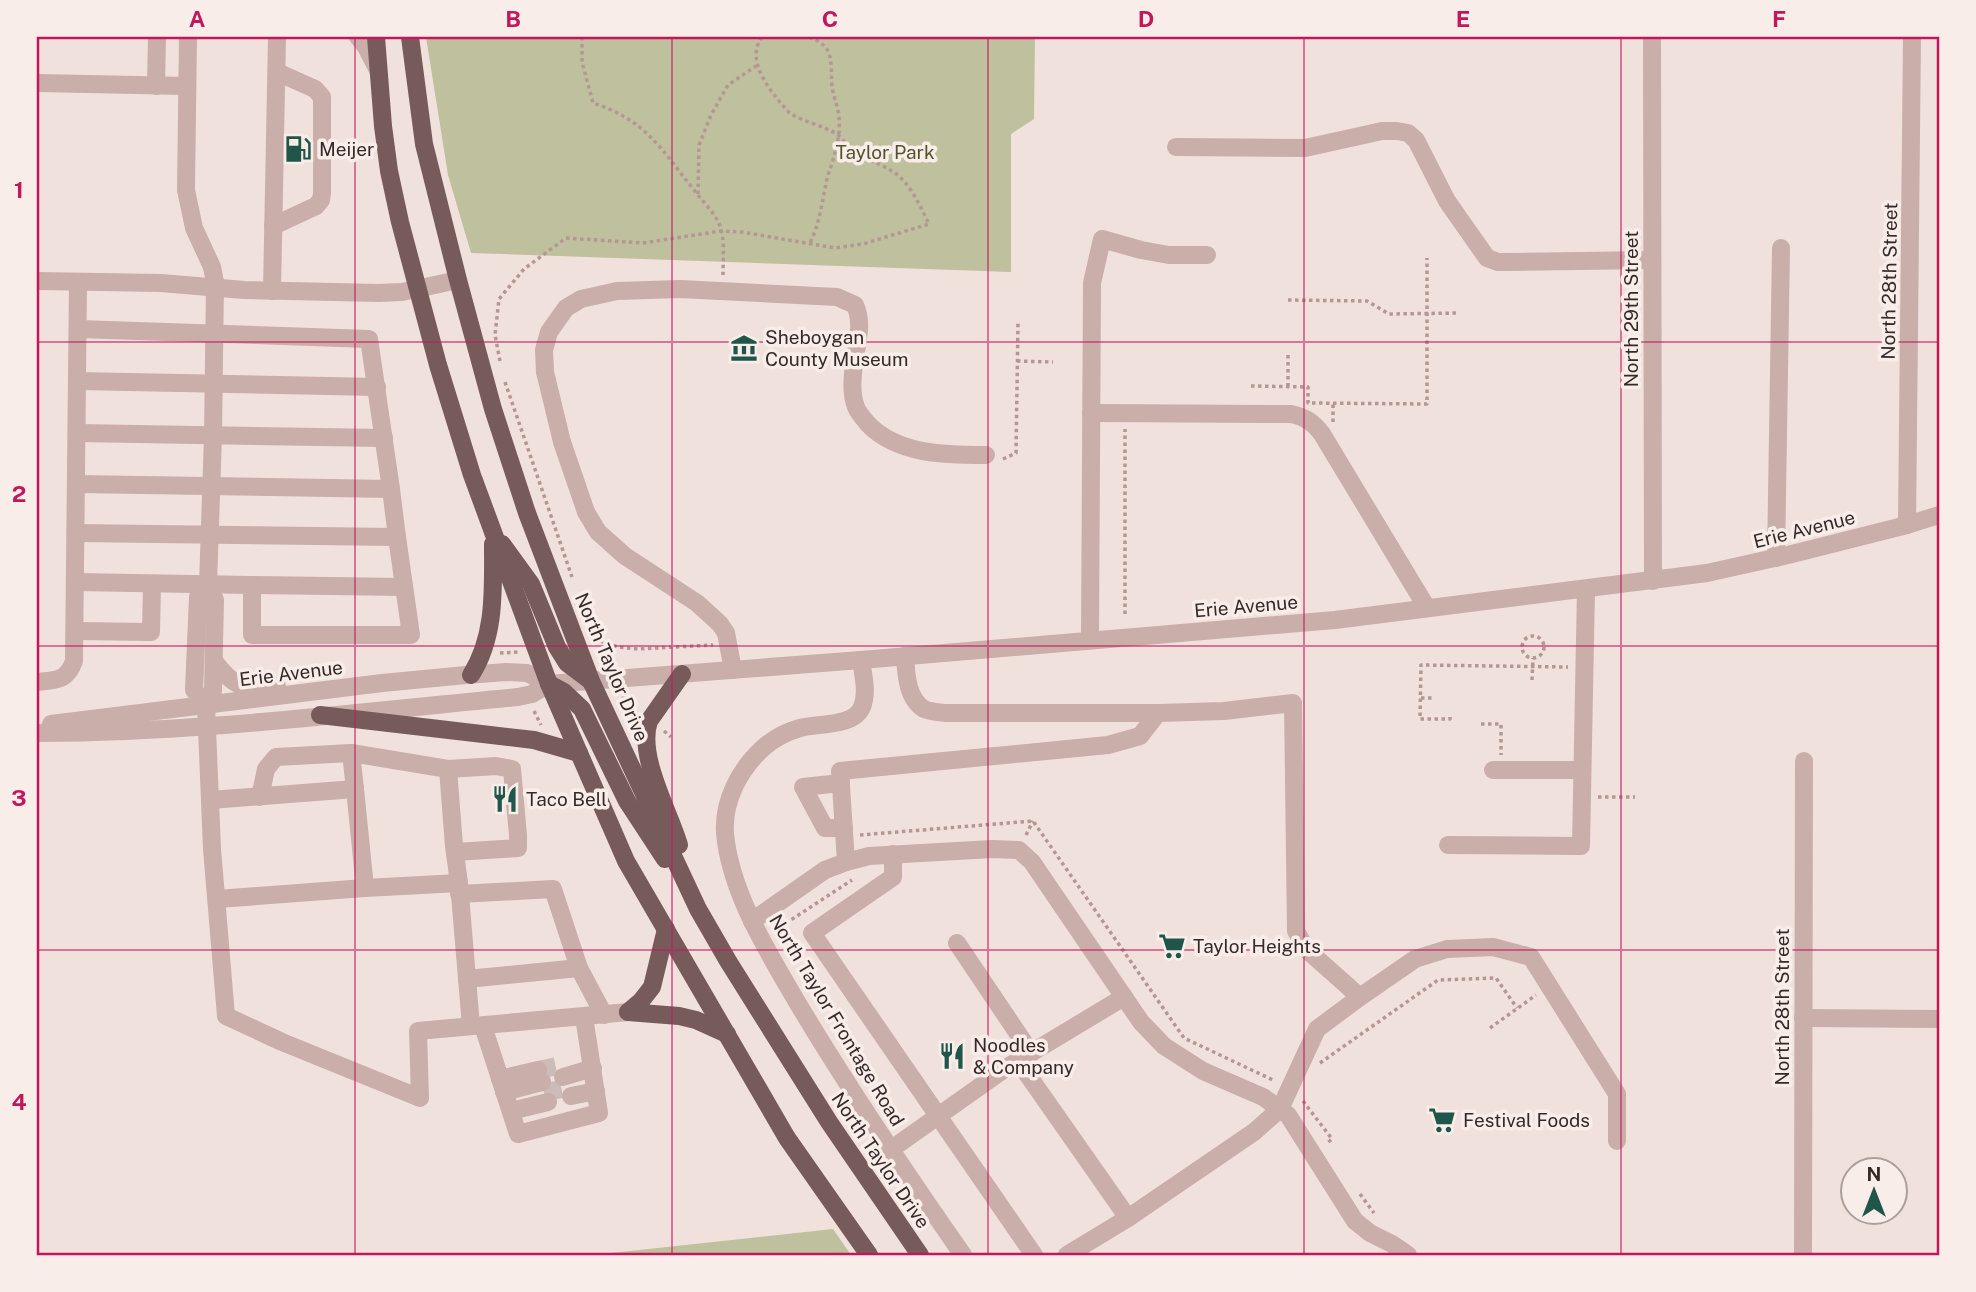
<svg xmlns="http://www.w3.org/2000/svg" width="1976" height="1292" font-family="'Public Sans',sans-serif">
	<style>
		.green { fill: #bfc09d }
		.lines { fill: none; stroke-linecap: round; stroke-linejoin: round }
		.minor-tunnel { stroke: #ccbcb9; stroke-width: 18; stroke-dasharray: 18 9; stroke-linecap: butt }
		.path { stroke: #b49793; stroke-width: 3.5; stroke-dasharray: 3.5 3.5; stroke-linecap: butt }
		.minor { stroke: #c9aea9; stroke-width: 18 }
		.major { stroke: #775b5a; stroke-width: 18 }
		.grid { fill: none; stroke: #c2185b; stroke-width: 2; stroke-opacity: 0.55 }
		.labels { text-anchor: middle; dominant-baseline: central; stroke-width: 7; stroke-linejoin: round; paint-order: stroke }
		.poi-label { font-size: 19px; fill: #362929; stroke: #f9ede9; text-anchor: start }
		.park-label { font-size: 19px; fill: #51532d; stroke: #f9ede9 }
		.street-label { font-size: 19px; fill: #362929; stroke: #f9ede9 }
		.neatline { fill: none; stroke: #c2185b; stroke-width: 2.5 }
		.grid-label { font-size: 23px; text-anchor: middle; font-weight: bold; fill: #c2185b }
	</style>
	<rect width="100%" height="100%" fill="#f1e1dd"/>
	<!-- green -->
	<g class="green">
		<polygon points="426,37 1035,37 1034,119 1011,134 1011,272 471,253 448,175"/>
		<polygon points="833,1229 851,1255 593,1255"/>
	</g>
	<g class="lines">
		<!-- minor-tunnel -->
		<g class="minor-tunnel">
			<polyline points="538,1070 562,1065"/>
			<polyline points="544,1093 569,1087"/>
		</g>
		<!-- path -->
		<g class="path">
			<path d="M582 37V62L593 103C646 120 661 149 694 190 702 201 715 213 720 226 725 241 723 259 723 275"/>
			<path d="M809 37C836 47 830 62 832 86 833 96 838 106 839 117 841 137 834 157 828 175 822 198 821 221 810 243"/>
			<polyline points="698,194 699,145 711,115 728,85 756,66"/>
			<polyline points="1288,300 1367,301 1389,314 1459,313"/>
			<polyline points="1288,355 1288,386"/>
			<path d="M500 361 495 335 499 299 524 269 566 238 643 243 721 231 742 232 835 248 863 244 929 224C920 206 910 182 892 171 880 163 865 160 854 151 848 146 844 140 838 135 825 126 807 123 793 115 787 112 783 105 778 100 764 82 747 58 762 37"/>
			<polyline points="1017,361 1053,362"/>
			<polyline points="505,382 572,577"/>
			<polyline points="1251,386 1308,387 1308,403 1427,404 1427,258"/>
			<polyline points="1333,422 1333,403"/>
			<polyline points="1003,459 1016,453 1018,323"/>
			<polyline points="1125,614 1125,429"/>
			<polyline points="589,624 600,641"/>
			<circle cx="1533" cy="647" r="11"/>
			<polyline points="600,641 618,647 638,649 713,645"/>
			<polyline points="500,653 520,652"/>
			<polyline points="288,675 308,673"/>
			<polyline points="1532,680 1533,658"/>
			<polyline points="623,696 631,708 637,713"/>
			<polyline points="1421,698 1432,698"/>
			<polyline points="534,711 541,725"/>
			<polyline points="1450,717 1450,719 1420,719 1421,665 1568,667"/>
			<polyline points="1481,724 1501,724 1501,755"/>
			<polyline points="664,731 671,737"/>
			<polyline points="1598,797 1635,797"/>
			<polyline points="860,835 1033,821 1184,1038 1275,1081"/>
			<polyline points="1026,835 1033,821"/>
			<polyline points="774,931 852,880"/>
			<polyline points="1490,1028 1536,995"/>
			<polyline points="1320,1063 1438,980 1496,978 1517,1008"/>
			<polyline points="1303,1101 1332,1139 1326,1144"/>
			<polyline points="1360,1194 1374,1213"/>
		</g>
		<!-- minor -->
		<g class="minor">
			<polyline points="188,37 186,190 194,228 212,267 215,282 213,436 208,585 215,600 213,691 206,705 212,849 226,1016 282,1042 420,1098 418,1031 628,1012"/>
			<polyline points="358,37 366,47 378,70"/>
			<polyline points="1652,37 1653,581"/>
			<polyline points="37,83 187,86"/>
			<polyline points="156,86 157,37"/>
			<polyline points="1176,147 1305,148 1382,131 1397,131 1408,133 1416,140 1447,201 1487,258 1498,262 1652,260"/>
			<polyline points="273,226 316,206 321,200 322,193 322,97 315,89 277,72"/>
			<polyline points="37,281 161,283 244,290 379,293 402,292 458,280"/>
			<polyline points="272,291 277,37"/>
			<polyline points="77,381 377,387"/>
			<path d="M1091 413 1291 414C1305 417 1313 422 1322 434L1427 608"/>
			<polyline points="77,433 384,438"/>
			<polyline points="76,484 391,489 369,339 78,329"/>
			<polyline points="391,489 397,537"/>
			<polyline points="1907,525 1912,37"/>
			<polyline points="1776,558 1781,248"/>
			<polyline points="75,582 252,585 252,635 411,635 397,537 76,533"/>
			<polyline points="252,585 404,587"/>
			<polyline points="75,631 151,632 152,584"/>
			<polyline points="1090,640 1092,283 1102,239 1141,250 1169,255 1207,255"/>
			<path d="M861 660C863 675 868 692 862 707 854 727 818 723 800 728 786 732 773 739 763 748 740 769 723 800 725 833 730 892 768 952 797 1002 849 1089 905 1172 963 1255"/>
			<path d="M214 661C236 690 242 687 277 686"/>
			<path d="M733 670 726 633 720 624 697 603 625 556 598 532 586 512 562 442 545 372 544 350 549 332 566 308 581 299 617 291 680 289 837 297 855 305C865 327 854 350 853 374 852 384 852 397 856 407 858 413 864 419 868 424 898 455 946 455 986 455"/>
			<path d="M37 682C56 680 67 681 74 661L78 282"/>
			<polyline points="206,705 194,690 198,597 208,585"/>
			<polyline points="1158,713 1224,711 1293,703 1296,931 1306,949 1360,997"/>
			<polyline points="51,724 382,683 466,675 506,672 527,673 549,684"/>
			<path d="M37 733C198 733 358 712 518 697L532 694 549 684 861 660 1335 620 1707 573 1788 555 1907 525 1939 515"/>
			<polyline points="351,753 448,769 454,846 459,883"/>
			<polyline points="448,769 496,766 512,769 518,835 518,848 455,852"/>
			<polyline points="1493,770 1582,770"/>
			<polyline points="841,783 803,787 825,828 844,828"/>
			<polyline points="210,800 355,789 351,753 276,757 266,769 260,797"/>
			<polyline points="1448,845 1581,846 1586,589"/>
			<polyline points="893,854 893,877 812,933 1034,1255"/>
			<path d="M846 862 840 771 1108 745 1140 736 1158 713H946C939 712 930 712 924 709 907 699 906 673 905 656"/>
			<polyline points="365,888 459,883 471,1026"/>
			<polyline points="459,894 553,889 579,968 604,1015"/>
			<polyline points="217,899 365,888 355,789"/>
			<polyline points="752,921 825,870 846,862 869,856 992,849 1019,850 1032,862 1141,1022 1164,1046 1203,1071 1263,1097 1288,1115 1355,1221 1370,1233 1392,1244 1408,1255"/>
			<polyline points="957,943 1031,1053"/>
			<polyline points="467,979 579,968"/>
			<polyline points="1803,1018 1939,1019"/>
			<polyline points="483,1026 518,1134 599,1113 584,1017"/>
			<polyline points="1018,1061 1128,1218"/>
			<polyline points="563,1077 593,1068"/>
			<polyline points="500,1079 538,1070"/>
			<polyline points="504,1092 542,1082"/>
			<polyline points="571,1096 596,1091"/>
			<polyline points="511,1111 548,1102"/>
			<polyline points="890,1150 1006,1068 1124,997"/>
			<polyline points="1067,1255 1128,1218 1254,1132 1280,1109 1317,1029 1360,997 1415,959 1447,949 1493,947 1531,957 1617,1094 1617,1141"/>
			<polyline points="1803,1255 1804,761"/>
		</g>
		<!-- major -->
		<g class="major">
			<polyline points="376,37 383,126 389,171 400,222 438,365 472,475 549,684 626,861 787,1138 869,1255"/>
			<polyline points="410,37 424,144 458,280 493,409 527,513 591,681 698,909 728,961 829,1122 920,1255"/>
			<polyline points="502,544 531,584 557,647 567,663 591,681"/>
			<path d="M471 675C496 636 493 588 493 544"/>
			<polyline points="549,684 564,692 582,709 627,801 665,859"/>
			<polyline points="320,715 534,740 579,753"/>
			<path d="M679 845C669 811 637 756 649 721L682 674"/>
			<polyline points="628,1012 679,1016 696,1020 727,1034"/>
			<polyline points="628,1012 641,1001 652,987 666,929"/>
		</g>
	</g>
	<!-- grid -->
	<path class="grid" d="M355 37V1255M672 37V1255M988 37V1255M1304 37V1255M1621 37V1255M37 342H1939M37 646H1939M37 950H1939"/>
	<!-- icons -->
	<defs>
		<symbol id="fuel-bare" viewBox="-9 -9 18 18"><path d="M-5.5-6h7V0h2V4h1.3V-2.5L3-4.5l.8-.8L6-3V5H2.5V1h-1V6h-7ZM-4.2-4.7v3.2H.2V-4.7Z" fill="#205649" stroke="#f9ede9" stroke-width="2.5" paint-order="stroke"/></symbol>
		<symbol id="museum-bare" viewBox="-9 -9 18 18"><path d="M0-6L6-3V-2H-6V-3ZM-5-1h2V3h-2ZM-1-1h2V3h-2ZM3-1h2V3H3ZM-6 4H6V6H-6Z" fill="#205649" stroke="#f9ede9" stroke-width="2.5" paint-order="stroke"/></symbol>
		<symbol id="restaurant-bare" viewBox="-9 -9 18 18"><path d="M-5-6h1v4h1v-4h1v4h1v-4h1v5L-1.5 .5V6h-2V.5L-5-1ZM5-6V6H3V1.5H1.5Q1.5-4 5-6Z" fill="#205649" stroke="#f9ede9" stroke-width="2.5" paint-order="stroke"/></symbol>
		<symbol id="supermarket-bare" viewBox="-9 -9 18 18"><path d="M-6-5.5h2.5l.6 2H6L4.5 2H-2.5L-4.4-4H-6ZM-1.5 3.2a1.3 1.3 0 1 0 .1 0ZM3 3.2a1.3 1.3 0 1 0 .1 0Z" fill="#205649" stroke="#f9ede9" stroke-width="2.5" paint-order="stroke"/></symbol>
	</defs>
	<g fill-rule="evenodd">
		<use href="#fuel-bare" x="279" y="130" width="38" height="38"/>
		<use href="#museum-bare" x="725" y="329" width="38" height="38"/>
		<use href="#restaurant-bare" x="486" y="780" width="38" height="38"/>
		<use href="#supermarket-bare" x="1153" y="927" width="38" height="38"/>
		<use href="#restaurant-bare" x="933" y="1037" width="38" height="38"/>
		<use href="#supermarket-bare" x="1423" y="1101" width="38" height="38"/>
	</g>
	<g class="labels">
		<!-- poi labels -->
		<g class="poi-label">
			<text x="319" y="149">Meijer</text>
			<text x="765" y="337">Sheboygan<tspan x="765" dy="22">County Museum</tspan></text>
			<text x="526" y="799">Taco Bell</text>
			<text x="1193" y="946">Taylor Heights</text>
			<text x="973" y="1045">Noodles<tspan x="973" dy="22">&amp; Company</tspan></text>
			<text x="1463" y="1120">Festival Foods</text>
		</g>
		<!-- park labels -->
		<g class="park-label">
			<text x="885" y="152">Taylor Park</text>
		</g>
		<!-- street labels -->
		<g class="street-label">
			<text transform="translate(1889 281) rotate(-89)">North 28th Street</text>
			<text transform="translate(1631 309) rotate(-90)">North 29th Street</text>
			<text transform="translate(1804 529) rotate(-14)">Erie Avenue</text>
			<text transform="translate(1246 606) rotate(-5)">Erie Avenue</text>
			<text transform="translate(612 667) rotate(67)">North Taylor Drive</text>
			<text transform="translate(291 673) rotate(-7)">Erie Avenue</text>
			<text transform="translate(1782 1007) rotate(-90)">North 28th Street</text>
			<text transform="translate(837 1020) rotate(59)">North Taylor Frontage Road</text>
			<text transform="translate(881 1160) rotate(56)">North Taylor Drive</text>
		</g>
	</g>
	<!-- border -->
	<rect width="1976" height="1292" fill="none" stroke="#f9ede9" stroke-width="77"/>
	<!-- north arrow -->
	<g transform="translate(1874 1191)"><circle r="33" fill="#f9ede9" stroke="#ab9f9c" stroke-width="2"/>
	<path d="M0-5L12 26L0 18L-12 26Z" fill="#205649"/>
	<text y="-10" font-size="19" font-weight="bold" text-anchor="middle" fill="#362929">N</text>
	</g>
	<rect x="38" y="38" width="1900" height="1216" class="neatline"/>
	<g class="grid-label">
		<text x="197" y="27">A</text>
		<text x="513" y="27">B</text>
		<text x="830" y="27">C</text>
		<text x="1146" y="27">D</text>
		<text x="1463" y="27">E</text>
		<text x="1779" y="27">F</text>
		<text x="19" y="198">1</text>
		<text x="19" y="502">2</text>
		<text x="19" y="806">3</text>
		<text x="19" y="1110">4</text>
	</g>
</svg>
